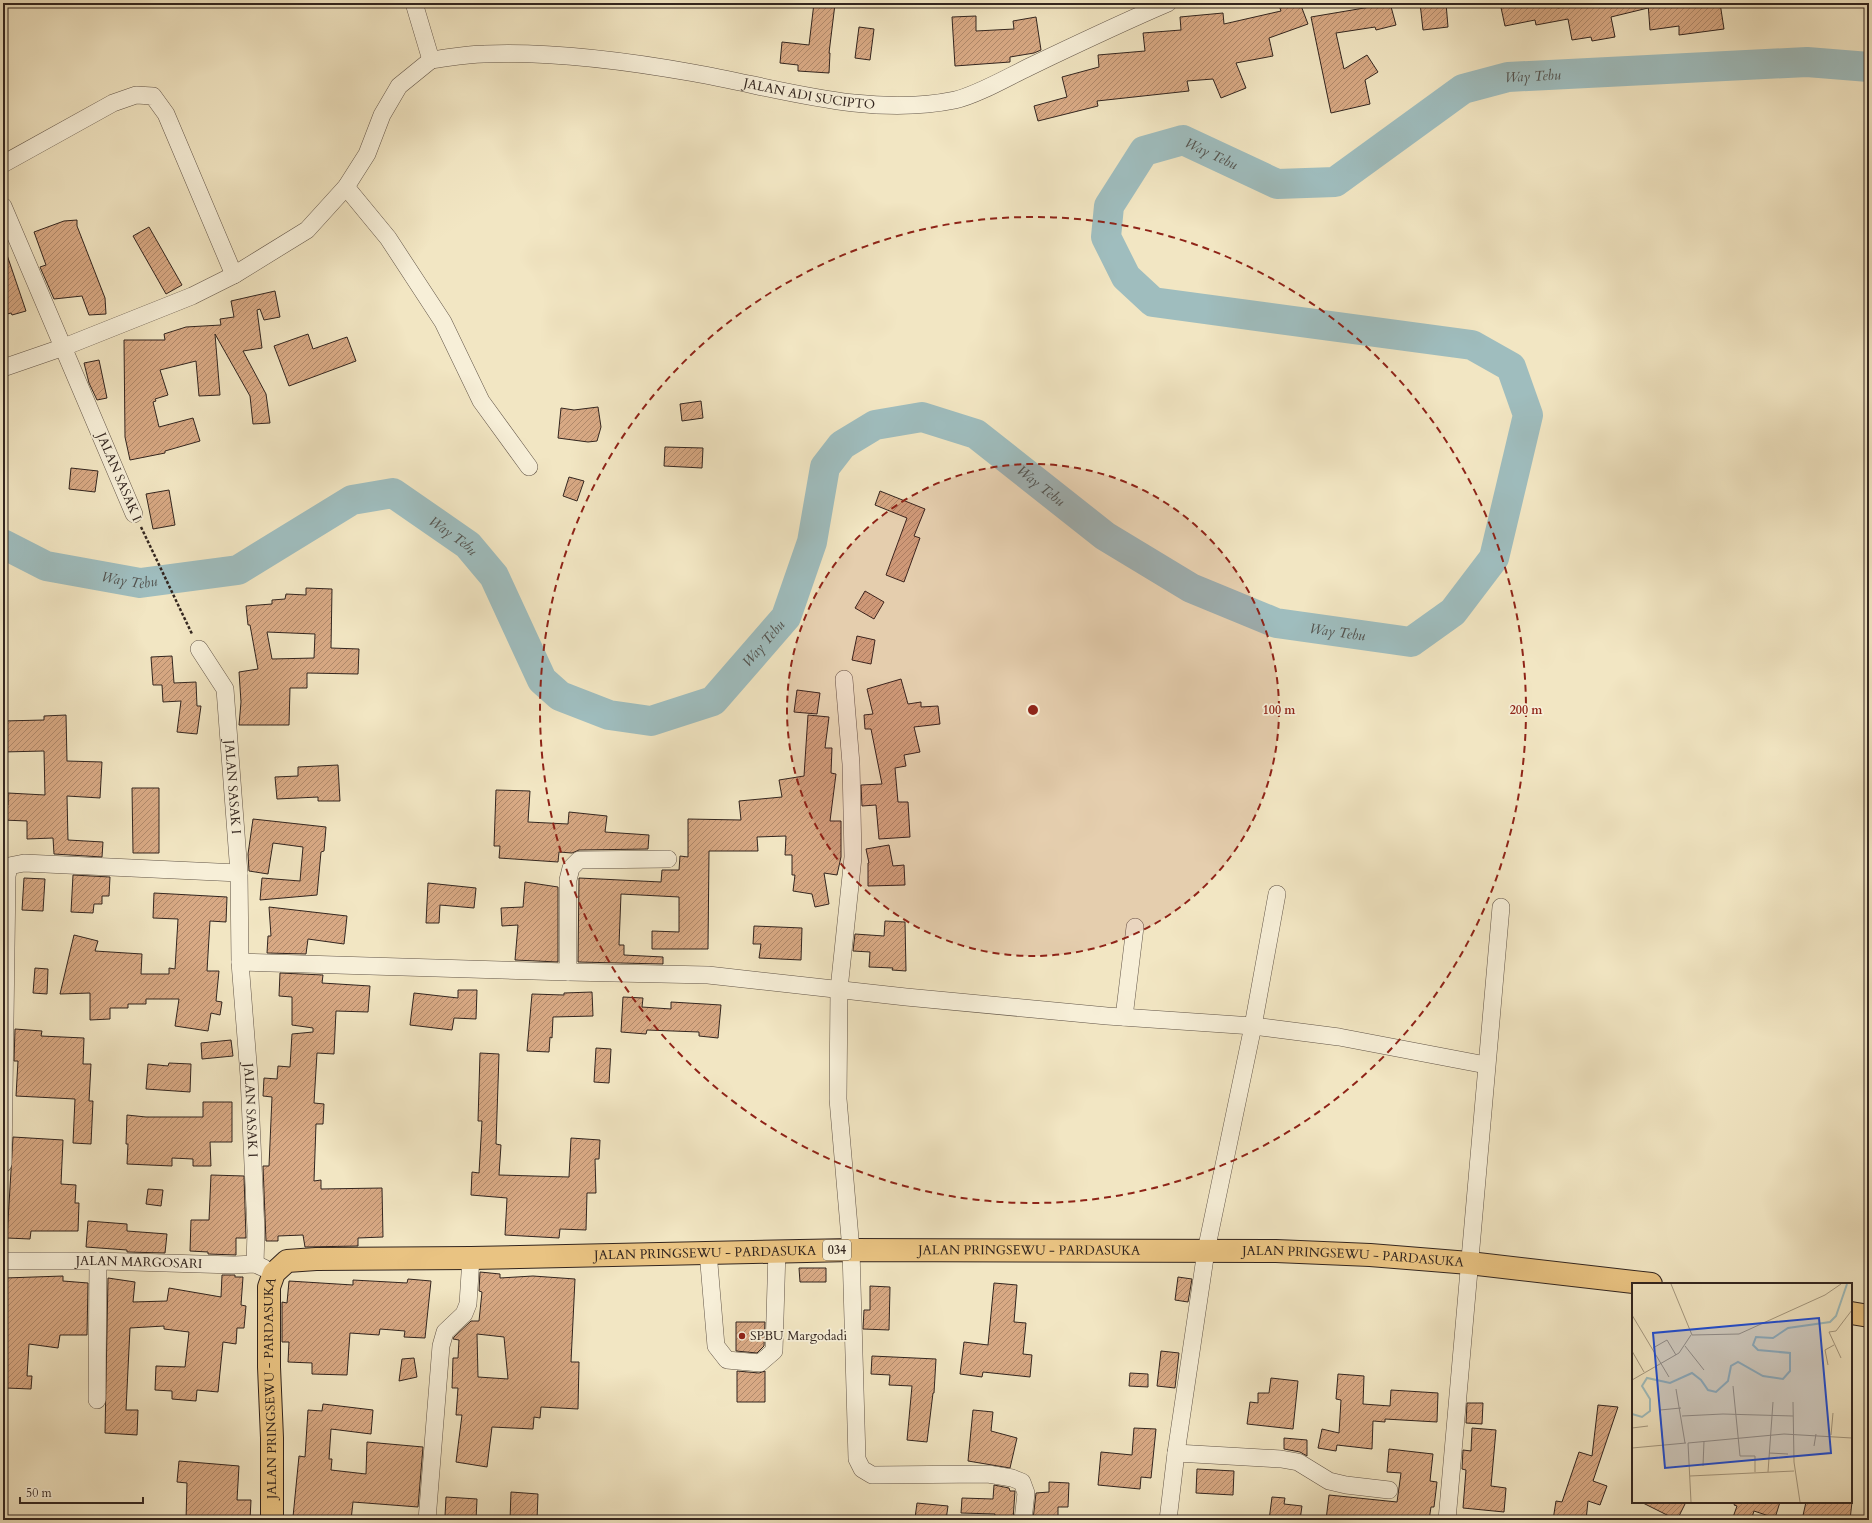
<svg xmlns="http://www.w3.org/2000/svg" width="1872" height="1523" font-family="Cardo,serif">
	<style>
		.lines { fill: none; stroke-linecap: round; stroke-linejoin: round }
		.river { stroke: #9fbdbe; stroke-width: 30 }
		.building { fill: url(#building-hatch); stroke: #32251f; fill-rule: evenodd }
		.minor-casing { stroke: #625548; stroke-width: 18 }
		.major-casing { stroke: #32251f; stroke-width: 24 }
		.path { stroke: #32251f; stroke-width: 2.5; stroke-dasharray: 3 2; stroke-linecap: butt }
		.minor { stroke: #f7efd8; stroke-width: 17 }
		.major { stroke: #e9c382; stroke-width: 22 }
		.ring { fill: none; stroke: #8f2418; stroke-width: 2; stroke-dasharray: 7 5 }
		.poi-dot { fill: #8f2418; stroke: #f7efd8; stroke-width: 1.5 }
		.labels { text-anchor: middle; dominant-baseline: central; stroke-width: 3.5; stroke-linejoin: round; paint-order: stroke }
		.shield { fill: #f7efd8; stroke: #6d6256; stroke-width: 1 }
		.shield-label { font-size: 12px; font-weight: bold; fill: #32251f }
		.street-label { font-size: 13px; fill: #32251f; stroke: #f7efd8 }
		.poi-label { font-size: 13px; fill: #32251f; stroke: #f7efd8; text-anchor: start }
		.water-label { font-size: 14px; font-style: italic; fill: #53534f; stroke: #f7efd8 }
		.inset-river { fill: none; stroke: #9fbdbe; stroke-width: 2 }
		.inset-road { fill: none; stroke: #a59981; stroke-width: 1 }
		.view { fill: #1d4ed8; fill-opacity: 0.15; stroke: #1d4ed8; stroke-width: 2 }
		.inset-edge { fill: none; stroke: #32251f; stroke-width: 2 }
		.centre { fill: #8f2418; stroke: #f7efd8; stroke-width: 2 }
		.ring-label { font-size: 12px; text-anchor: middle; font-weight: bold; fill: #8f2418; stroke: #f7efd8; stroke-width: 3.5; stroke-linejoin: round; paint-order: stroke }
	</style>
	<defs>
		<pattern id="building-hatch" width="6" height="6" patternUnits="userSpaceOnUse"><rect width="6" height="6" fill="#d8a984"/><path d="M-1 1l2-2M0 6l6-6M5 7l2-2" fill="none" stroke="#b0896b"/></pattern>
	</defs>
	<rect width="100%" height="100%" fill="#f2e6c3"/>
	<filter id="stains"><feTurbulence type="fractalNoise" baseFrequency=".005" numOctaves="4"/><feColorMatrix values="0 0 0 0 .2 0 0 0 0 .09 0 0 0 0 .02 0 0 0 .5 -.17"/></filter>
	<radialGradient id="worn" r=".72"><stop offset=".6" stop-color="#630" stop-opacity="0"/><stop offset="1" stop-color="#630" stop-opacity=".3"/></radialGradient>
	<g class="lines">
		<!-- river -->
		<path class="river" id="s1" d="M3 544 46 566 140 583 238 570 352 500 393 493 468 545 494 576 542 680 560 696 609 715 651 721 713 701 786 617 812 542 825 467 842 445 875 425 922 417 976 434 1105 536 1191 588 1276 623 1411 642 1453 612 1494 558 1528 415 1511 367 1472 345 1153 302 1126 277 1106 237 1109 206 1144 151 1183 140 1277 184 1335 182 1463 89 1508 77 1807 62 1869 67"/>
	</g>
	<!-- building -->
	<g class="building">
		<polygon points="814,3 835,4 829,53 830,53 829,73 798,71 798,65 780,63 782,42 809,45"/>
		<polygon points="1278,3 1300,3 1308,24 1269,38 1273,56 1236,63 1246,88 1221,98 1213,79 1187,81 1189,91 1097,101 1098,106 1038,121 1034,106 1067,97 1062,77 1099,67 1098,55 1145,51 1143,33 1181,30 1180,17 1223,13 1224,24 1281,11"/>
		<polygon points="1369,3 1390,3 1396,25 1376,30 1375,27 1336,33 1344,69 1367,55 1378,72 1365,80 1370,104 1331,113 1311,17 1370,7"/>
		<polygon points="1420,3 1446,3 1448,27 1423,30"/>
		<polygon points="1500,3 1557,3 1558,8 1584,3 1648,3 1648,8 1611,17 1615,37 1592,41 1591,37 1572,40 1568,19 1536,25 1535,20 1505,26"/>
		<polygon points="1648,3 1720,3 1724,29 1679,35 1679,26 1650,30"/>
		<polygon points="976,16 976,31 1014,29 1013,21 1036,17 1041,50 1034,53 1010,57 1010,62 955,66 952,17"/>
		<polygon points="859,27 874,29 870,60 855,58"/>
		<polygon points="77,220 77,226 105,298 106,314 89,315 82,296 54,299 40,267 46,265 34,232 64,221"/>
		<polygon points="149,227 182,285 166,294 133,236"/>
		<polygon points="3,249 5,249 26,311 12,315 11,313 3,315"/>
		<polygon points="275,291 280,317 264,320 260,309 257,310 262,348 243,351 266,394 270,423 253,424 250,396 215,334 220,395 199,396 196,361 160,370 168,395 155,399 156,401 153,402 159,427 193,418 200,441 165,451 165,453 130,460 125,437 124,340 165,340 164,334 186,327 221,325 220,319 234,317 231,301"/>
		<polygon points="308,334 313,349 347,337 356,361 289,386 274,346"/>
		<polygon points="99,360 107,398 97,400 89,383 84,363"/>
		<polygon points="701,401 703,418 682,421 680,404"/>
		<polygon points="598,407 601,427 597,441 588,442 558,438 561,408 574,410"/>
		<polygon points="665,447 703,448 702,468 664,466"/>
		<polygon points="71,468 98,471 95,492 69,489"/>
		<polygon points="569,477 584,481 577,501 563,496"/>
		<polygon points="169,490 175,525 153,529 146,494"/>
		<polygon points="880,491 925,509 914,536 920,538 904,582 886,575 907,518 875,505"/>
		<path d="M306 588 332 589 331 648 359 649 358 674 307 673V688H290L289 725H239L241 702 239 672 258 669 250 625H248L246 606 272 604V600L285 599 286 594 306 595ZM267 632 315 634 314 658 272 659Z"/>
		<polygon points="865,591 884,602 874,619 855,608"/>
		<polygon points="857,636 875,640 871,664 852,660"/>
		<polygon points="172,656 174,683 196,682 197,706 201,706 197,734 177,732 181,701 163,702 162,685 153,685 151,657"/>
		<polygon points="901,679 908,704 921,702 921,707 938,706 940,724 914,727 920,752 904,755 906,766 895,768 898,802 908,802 910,837 879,839 876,805 862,806 861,785 882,784 871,729 865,729 864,715 873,714 867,689"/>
		<polygon points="797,690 820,693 817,714 794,712"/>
		<polygon points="66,715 67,761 102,762 100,798 67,796 68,840 103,842 102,857 54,854 53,838 27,839 27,821 3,820 3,805 8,805 8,793 45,795 44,751 3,752 3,721 44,720 44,716"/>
		<polygon points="808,715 829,717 825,748 832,748 831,773 836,774 830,821 841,821 841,857 837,875 824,873 829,904 815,907 812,894 793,891 795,875 792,875 792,855 785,855 786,836 757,837 758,851 709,851 708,949 652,949 652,931 679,932 679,897 621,894 619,945 624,945 624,955 663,957 663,964 578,962 579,878 661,882 662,870 679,870 680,856 688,857 688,819 741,820 739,801 782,797 779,780 804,776"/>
		<polygon points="338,765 340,801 318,801 318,797 277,799 275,777 298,776 298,767"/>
		<polygon points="132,788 159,788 159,853 133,853"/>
		<polygon points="496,790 530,791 528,822 568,824 569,812 607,816 605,832 649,835 648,849 579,850 572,853 559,852 558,862 499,858 500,846 494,846"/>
		<polygon points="253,819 326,827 324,851 321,852 317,895 260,900 262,878 300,881 303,847 273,843 268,874 249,871 248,854"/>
		<polygon points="889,845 893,866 904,865 905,885 868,886 868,863 869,863 866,849"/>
		<polygon points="73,875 110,877 109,896 102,896 102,904 94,904 93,913 71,912"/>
		<polygon points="24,878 45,879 43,911 22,910"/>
		<polygon points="525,882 558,887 558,962 515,960 518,925 502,926 501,908 523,907"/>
		<polygon points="428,883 476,888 474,908 440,905 439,923 426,923"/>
		<polygon points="154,893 227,897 226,922 210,921 207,971 219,971 216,1001 222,1002 220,1015 211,1013 208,1031 175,1026 179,999 146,999 146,1004 128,1004 128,1008 110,1008 110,1019 90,1020 90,993 60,994 74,935 98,941 95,951 142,954 141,974 169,974 169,968 175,969 178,919 153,918"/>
		<polygon points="269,907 347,916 344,944 308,939 306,954 267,953 268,936 271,936"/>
		<polygon points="885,921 905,922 906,971 892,970 893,968 869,967 870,952 853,951 855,934 884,936"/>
		<polygon points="754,926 802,928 801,960 759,958 761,944 753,944"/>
		<polygon points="35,968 48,969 47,994 33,993"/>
		<polygon points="280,973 323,975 322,983 370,986 368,1012 336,1011 334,1054 317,1053 314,1103 324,1104 323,1124 316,1124 314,1181 321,1180 321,1189 382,1188 383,1237 358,1238 358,1246 305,1247 303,1235 278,1236 278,1241 266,1241 263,1166 269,1166 272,1097 263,1096 264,1078 277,1079 278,1066 290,1067 292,1034 313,1032 313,1028 292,1025 292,997 279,996"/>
		<polygon points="458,990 477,990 476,1019 454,1018 452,1030 410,1025 414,993 458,998"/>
		<polygon points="592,992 593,1016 553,1017 552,1038 550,1037 549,1052 527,1051 532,994 564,995 564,993"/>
		<polygon points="623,997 643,998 642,1007 671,1009 671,1002 721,1005 718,1038 699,1036 699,1032 647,1030 646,1034 621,1032"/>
		<polygon points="15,1029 42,1031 41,1036 84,1038 83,1064 91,1064 89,1101 93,1101 91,1144 73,1143 75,1099 16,1096 18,1061 14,1061"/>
		<polygon points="231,1040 233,1056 202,1059 201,1043"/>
		<polygon points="596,1048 611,1049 609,1083 594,1082"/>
		<polygon points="480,1053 499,1054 496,1144 501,1145 499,1175 569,1177 571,1138 600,1140 599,1159 595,1159 596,1193 587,1193 586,1230 560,1229 559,1238 505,1235 507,1198 471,1195 472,1172 479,1173 482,1121 478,1121"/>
		<polygon points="169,1063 191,1064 190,1092 146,1089 148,1064 168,1066"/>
		<polygon points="203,1102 232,1102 232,1142 210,1142 211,1166 193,1166 193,1159 172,1158 172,1166 127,1164 128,1144 126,1144 127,1115 146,1117 203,1117"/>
		<polygon points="13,1137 63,1140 61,1184 76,1185 75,1203 79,1203 78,1231 31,1231 30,1239 7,1238"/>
		<polygon points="211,1175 244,1176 246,1238 236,1238 236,1255 208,1254 208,1252 190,1251 191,1220 209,1220"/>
		<polygon points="148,1189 163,1190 161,1206 146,1204"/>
		<polygon points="88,1221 127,1224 127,1231 167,1234 165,1253 127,1252 127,1250 86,1247"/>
		<polygon points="799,1268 826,1268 826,1282 800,1282"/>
		<path d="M480 1272 500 1274V1278L533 1276 575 1279 571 1362H579L578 1409 541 1407 540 1418 534 1417 533 1429 492 1427 487 1467 456 1462 462 1415H456L458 1388H452L453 1358H458L459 1340 453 1339 454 1337 471 1321H479L482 1292 479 1291ZM477 1334 504 1337 508 1379 478 1377Z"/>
		<polygon points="222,1275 235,1275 235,1277 243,1277 241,1305 246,1306 244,1328 237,1328 236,1344 223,1342 218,1392 197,1390 196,1401 172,1399 172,1391 155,1390 156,1366 185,1367 189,1332 164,1329 164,1326 130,1328 126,1410 138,1410 137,1435 105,1433 108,1278 135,1282 133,1302 167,1301 169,1288 221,1297"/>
		<polygon points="63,1276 63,1281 88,1283 87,1335 60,1335 58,1348 29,1344 27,1376 32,1376 31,1389 6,1388 7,1368 3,1368 3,1317 6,1317 5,1278"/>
		<polygon points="1178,1277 1192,1279 1188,1302 1175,1300"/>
		<polygon points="408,1279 431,1281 425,1338 404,1337 405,1331 380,1329 379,1335 350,1333 347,1375 312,1374 312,1363 288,1362 289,1342 282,1342 282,1302 287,1303 289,1281 353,1285 353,1280 407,1283"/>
		<polygon points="994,1283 1017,1285 1014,1322 1026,1323 1023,1354 1032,1355 1030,1377 983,1372 982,1377 960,1374 964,1342 988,1345"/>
		<polygon points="870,1286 890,1287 889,1330 863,1329 864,1310 870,1310"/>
		<polygon points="736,1322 765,1322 764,1346 757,1353 736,1351"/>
		<polygon points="1161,1351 1179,1353 1175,1388 1157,1386"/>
		<polygon points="872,1356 936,1359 934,1393 933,1393 927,1442 907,1440 912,1386 889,1385 890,1375 871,1374"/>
		<polygon points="414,1358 417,1377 399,1381 402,1359"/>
		<polygon points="737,1371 759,1373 765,1371 765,1402 737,1402"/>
		<polygon points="1130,1373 1148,1374 1148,1387 1129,1386"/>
		<polygon points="1338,1374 1364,1376 1363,1404 1390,1406 1391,1390 1438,1393 1437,1422 1385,1419 1385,1422 1373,1421 1372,1449 1337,1445 1336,1451 1318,1448 1322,1429 1339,1433 1341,1400 1336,1399"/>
		<polygon points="1271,1378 1298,1381 1293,1429 1247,1424 1250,1402 1258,1403 1258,1393 1269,1393"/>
		<polygon points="1467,1403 1483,1403 1482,1424 1466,1423"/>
		<polygon points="323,1404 373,1410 371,1434 331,1429 329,1459 332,1459 331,1470 366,1474 367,1442 423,1447 418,1507 353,1502 351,1520 311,1520 293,1517 299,1456 305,1457 308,1410 322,1411"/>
		<polygon points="1598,1405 1618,1407 1593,1481 1607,1486 1600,1505 1588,1501 1586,1520 1553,1520 1556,1501 1562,1502 1579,1452 1592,1456"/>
		<polygon points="973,1410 993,1412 991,1431 1017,1438 1010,1468 968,1461"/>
		<polygon points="1134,1428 1156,1429 1151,1478 1141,1477 1140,1489 1098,1485 1101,1452 1132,1455"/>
		<polygon points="1472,1428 1496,1430 1491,1486 1506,1488 1504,1512 1463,1508 1466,1470 1462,1469 1463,1450 1471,1451"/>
		<polygon points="1284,1438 1307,1440 1307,1456 1300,1452 1284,1449"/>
		<polygon points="1389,1449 1433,1454 1430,1481 1437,1482 1434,1507 1431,1507 1429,1520 1326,1520 1329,1495 1397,1502 1401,1473 1387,1472"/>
		<polygon points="179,1461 239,1466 237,1500 251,1500 250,1520 186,1520 187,1483 177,1482"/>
		<polygon points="1197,1469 1234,1471 1233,1495 1196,1493"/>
		<polygon points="1049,1482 1069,1483 1068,1507 1058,1507 1058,1520 1033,1520 1036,1493 1049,1492"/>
		<polygon points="994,1485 1009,1488 1010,1491 1015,1491 1013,1520 994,1520 995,1514 961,1513 962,1498 993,1499"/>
		<polygon points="511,1492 538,1494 537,1520 510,1520"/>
		<polygon points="446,1497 477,1499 476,1520 455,1520 455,1516 445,1516"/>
		<polygon points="1272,1497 1285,1498 1284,1504 1302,1506 1300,1520 1269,1520"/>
		<polygon points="1641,1502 1686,1502 1677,1520"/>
		<polygon points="1735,1502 1780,1502 1775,1518 1754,1511 1751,1520 1732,1520 1737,1506 1734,1505"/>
		<polygon points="1806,1502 1852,1502 1850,1520 1802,1520"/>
		<polygon points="917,1503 948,1506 946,1520 915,1518"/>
	</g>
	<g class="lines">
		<defs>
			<g id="minor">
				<polyline points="414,3 431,60"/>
				<path id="s2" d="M431 60C448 58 466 54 484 54 552 51 627 61 694 73 779 88 868 118 955 100 977 95 1008 77 1029 67 1075 45 1121 23 1168 3"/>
				<polyline points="3,164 113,103 136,95 153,96 166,114 234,275"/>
				<polyline points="346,187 388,238 443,322 481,401 529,467"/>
				<polyline points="3,206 134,514"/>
				<polyline points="3,368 64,347 192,296 234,275 307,230 346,187 367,154 382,115 399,86 431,60"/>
				<path id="s3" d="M199 649 225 689 239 873 240 962 249 1076 256 1231 255 1264"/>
				<polyline points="844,679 851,764 853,857 839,989 838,1099 851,1250 857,1459 862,1469 872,1475 988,1474 1012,1478 1022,1482 1026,1493 1023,1520"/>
				<polyline points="240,962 568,972 708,975 906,997 1107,1016 1253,1026 1339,1037 1486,1065"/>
				<polyline points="568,972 568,880 571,868 579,860 668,859"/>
				<polyline points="1124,1017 1135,927"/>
				<polyline points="3,1164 7,876 9,866 24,863 239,873"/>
				<polyline points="708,1252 716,1346 727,1360 760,1363 774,1351 777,1250"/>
				<path id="s4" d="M3 1261H98L234 1265 255 1264 264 1268"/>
				<polyline points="97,1400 98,1261"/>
				<polyline points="1176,1453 1281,1459 1298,1462 1329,1481 1346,1485 1389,1490"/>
				<polyline points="427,1520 441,1346 445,1332 464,1314 468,1304 471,1258"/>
				<polyline points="1168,1520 1176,1453 1206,1251 1253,1026 1277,894"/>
				<polyline points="1447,1520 1501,907"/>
			</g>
			<g id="major">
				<polyline points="1851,1313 1869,1316"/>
				<path id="s5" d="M272 1520V1438L269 1367V1287L274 1273 287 1261 316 1259 471 1258 851 1250 1276 1251 1370 1255 1469 1263 1651 1284"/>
			</g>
		</defs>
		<!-- minor casing -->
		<use href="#minor" class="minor-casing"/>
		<!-- major casing -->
		<use href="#major" class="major-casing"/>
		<!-- path -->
		<polyline class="path" points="141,527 192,634"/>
		<!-- minor -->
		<use href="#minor" class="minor"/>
		<!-- major -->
		<use href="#major" class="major"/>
	</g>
	<!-- distance rings -->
	<circle cx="1033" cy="710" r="246" fill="#8f2418" fill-opacity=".12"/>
	<g class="ring">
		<circle cx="1033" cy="710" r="246"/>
		<circle cx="1033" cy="710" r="493"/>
	</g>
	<!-- markers -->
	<circle class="poi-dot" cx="742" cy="1336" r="4"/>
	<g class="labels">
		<!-- shield labels -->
		<rect class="shield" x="823" y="1240" width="28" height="20" rx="3"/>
		<g class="shield-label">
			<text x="837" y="1250">034</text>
		</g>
		<!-- street labels -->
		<g class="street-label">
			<text stroke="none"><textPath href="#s2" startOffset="382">JALAN ADI SUCIPTO</textPath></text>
			<text transform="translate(119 477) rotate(67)">JALAN SASAK I</text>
			<text stroke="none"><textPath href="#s3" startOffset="146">JALAN SASAK I</textPath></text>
			<text stroke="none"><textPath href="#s3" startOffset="470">JALAN SASAK I</textPath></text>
			<text stroke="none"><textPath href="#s5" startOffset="1008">JALAN PRINGSEWU - PARDASUKA</textPath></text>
			<text stroke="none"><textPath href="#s5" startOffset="684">JALAN PRINGSEWU - PARDASUKA</textPath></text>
			<text stroke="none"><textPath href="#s5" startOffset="1332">JALAN PRINGSEWU - PARDASUKA</textPath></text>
			<text stroke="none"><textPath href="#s4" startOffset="136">JALAN MARGOSARI</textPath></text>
			<text stroke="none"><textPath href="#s5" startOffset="132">JALAN PRINGSEWU - PARDASUKA</textPath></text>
		</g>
		<!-- poi labels -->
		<g class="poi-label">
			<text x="750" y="1336">SPBU Margodadi</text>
		</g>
		<!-- water labels -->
		<g class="water-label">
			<text stroke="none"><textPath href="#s1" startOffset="3073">Way Tebu</textPath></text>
			<text stroke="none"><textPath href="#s1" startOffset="2713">Way Tebu</textPath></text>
			<text stroke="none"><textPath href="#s1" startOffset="1369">Way Tebu</textPath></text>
			<text stroke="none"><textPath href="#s1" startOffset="492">Way Tebu</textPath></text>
			<text stroke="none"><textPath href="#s1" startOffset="133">Way Tebu</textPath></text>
			<text stroke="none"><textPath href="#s1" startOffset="1705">Way Tebu</textPath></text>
			<text stroke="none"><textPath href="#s1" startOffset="925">Way Tebu</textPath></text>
		</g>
	</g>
	<!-- overview -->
	<g transform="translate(1632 1283)">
		<rect width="220" height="220" fill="#f2e6c3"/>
		<path class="inset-river" d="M0 131 10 134 18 128V116L10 103 15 95 38 100 60 90 69 97 76 107 84 109 96 98 99 83 106 79 131 93 151 96 158 88V70L126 67 121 62 124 54 141 55 156 45 198 39 204 33 215 1"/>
		<path class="inset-road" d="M39 1 60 52M0 32 37 94M60 52 107 51 193 12 209 1M53 63 72 87M21 65 35 57 44 72M0 68 12 89M209 75 197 49 204 48 220 27M196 82 193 67 202 62M0 97 47 70 59 52M101 103 108 173H123V189M44 106 53 160M161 119 162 179 168 219M50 133 91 131 161 133M0 145 16 143M199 152 201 130M31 162 28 127 49 125M182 163 184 151M0 165 54 160M137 170 156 171M71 183 72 158M136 189 141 119M58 193 162 188M59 219 56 160 152 151 220 155"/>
		<path class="view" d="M187 35 199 170 33 185 21 50Z"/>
		<rect width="220" height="220" class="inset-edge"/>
	</g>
	<circle cx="1033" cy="710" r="6" class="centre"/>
	<g class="ring-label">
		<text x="1279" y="714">100 m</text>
		<text x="1526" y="714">200 m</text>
	</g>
	<!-- margin -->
	<rect width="1872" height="1523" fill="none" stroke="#f2e6c3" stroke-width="16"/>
	<rect x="4" y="4" width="1864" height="1515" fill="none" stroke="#32251f" stroke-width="2"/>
	<rect x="8" y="8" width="1856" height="1507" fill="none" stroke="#32251f"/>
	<!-- scale -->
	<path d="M20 1497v6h123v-6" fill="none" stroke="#32251f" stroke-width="2"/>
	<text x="26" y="1497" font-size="12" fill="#32251f" stroke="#f7efd8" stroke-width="3" paint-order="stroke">50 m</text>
	<rect width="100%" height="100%" filter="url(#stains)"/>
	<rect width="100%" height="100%" fill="url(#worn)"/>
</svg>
